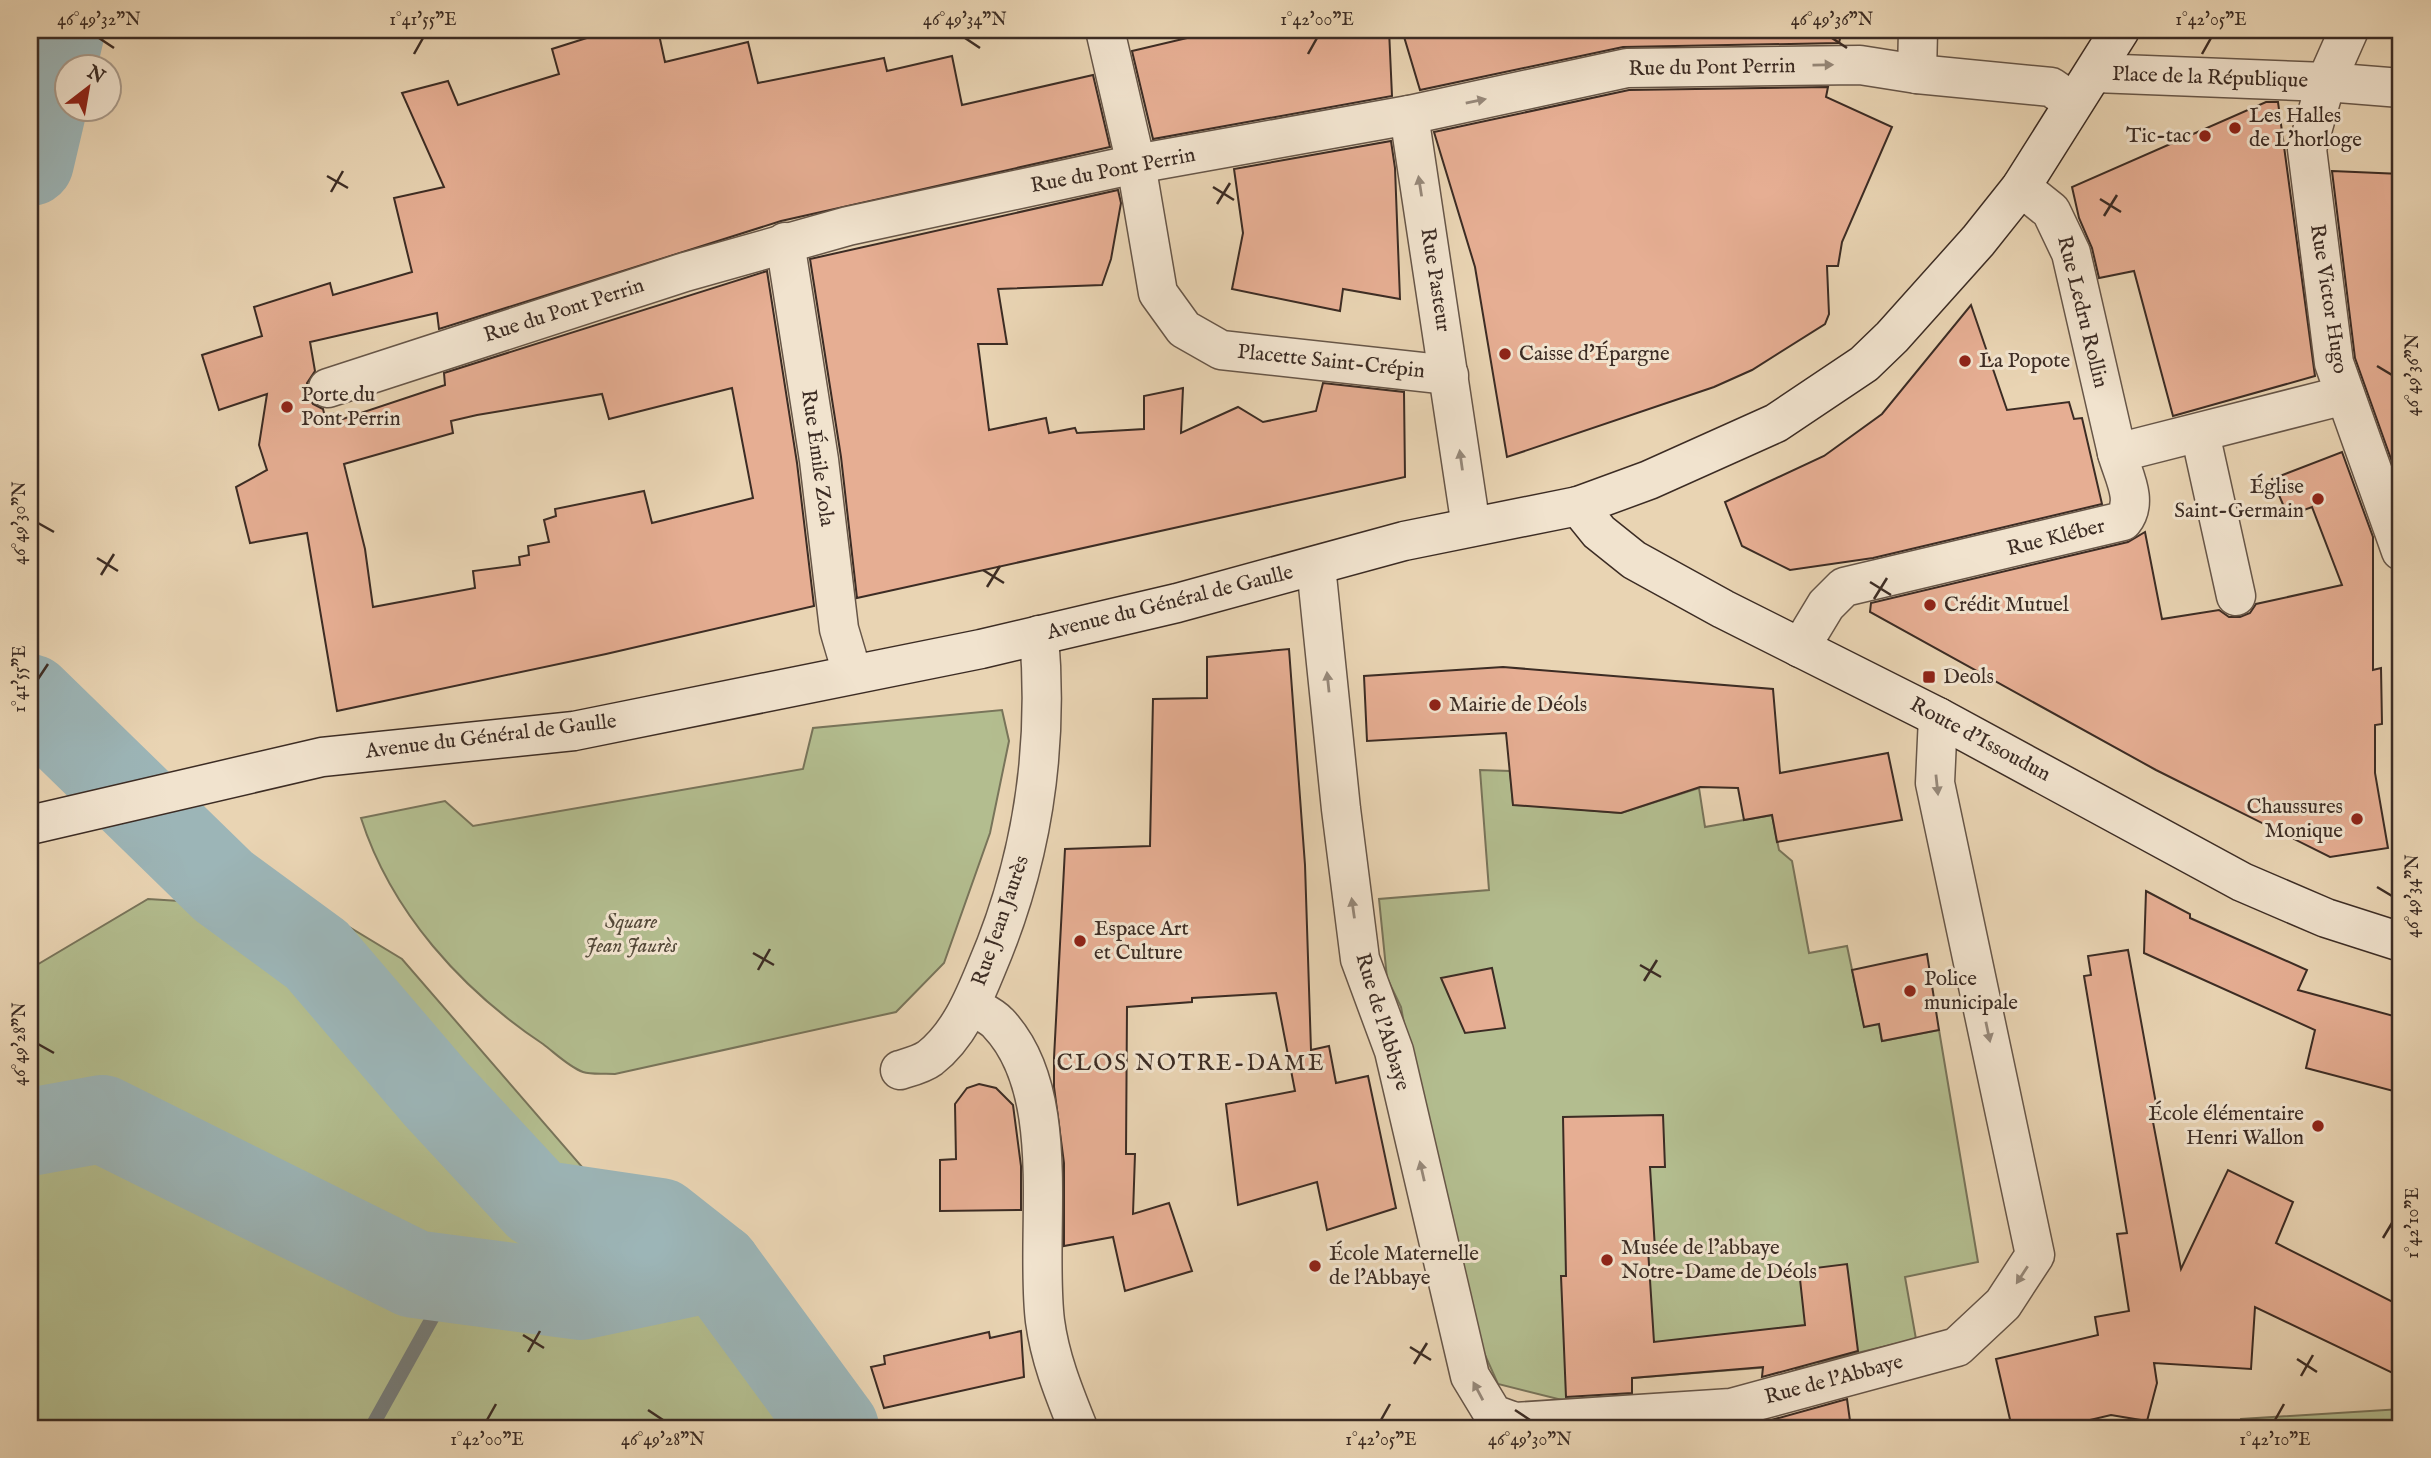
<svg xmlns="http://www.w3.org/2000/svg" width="2431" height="1458" font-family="'IM FELL English',serif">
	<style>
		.green { fill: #b3bd8f; stroke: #78745a; stroke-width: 2 }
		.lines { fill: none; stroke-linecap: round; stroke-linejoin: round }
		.stream { stroke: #767e7c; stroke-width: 14 }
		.river { stroke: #9cb5b7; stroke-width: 88 }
		.building { fill: #e6ae93; stroke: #3c2c24; stroke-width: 2; fill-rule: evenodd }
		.street-casing { stroke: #675648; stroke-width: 41 }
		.secondary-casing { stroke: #3c2c24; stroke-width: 41 }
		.street { stroke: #f1e3ce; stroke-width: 38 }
		.secondary { stroke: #f1e3ce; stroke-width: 38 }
		.oneway { fill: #968879 }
		.ticks { fill: none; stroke: #3c2c24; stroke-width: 2.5 }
		.poi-dot { fill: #8f2418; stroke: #f1e3ce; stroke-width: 2.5 }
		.labels { text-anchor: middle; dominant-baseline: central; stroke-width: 6; stroke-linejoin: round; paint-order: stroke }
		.street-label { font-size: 21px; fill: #3c2c24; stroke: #f1e3ce }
		.poi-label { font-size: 21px; fill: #3c2c24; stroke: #f1e3ce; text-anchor: start }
		.park-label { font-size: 21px; font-style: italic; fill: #544939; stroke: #f1e3ce }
		.neighbourhood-label { font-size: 23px; letter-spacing: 2px; fill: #3c2c24; stroke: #f1e3ce }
		.neatline { fill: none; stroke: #3c2c24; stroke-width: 2.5 }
		.ticks-label { font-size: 18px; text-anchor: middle; fill: #3c2c24 }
	</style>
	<rect width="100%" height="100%" fill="#e9d4b3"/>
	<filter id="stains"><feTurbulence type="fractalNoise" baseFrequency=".00286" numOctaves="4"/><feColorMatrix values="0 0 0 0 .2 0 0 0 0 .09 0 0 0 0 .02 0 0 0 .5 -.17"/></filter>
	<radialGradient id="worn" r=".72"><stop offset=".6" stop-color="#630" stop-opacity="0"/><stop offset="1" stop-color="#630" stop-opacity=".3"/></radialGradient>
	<!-- green -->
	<g class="green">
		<path d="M1002 710 1009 741 990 833 944 963 896 1012 615 1074C605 1073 592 1075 583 1072 569 1067 555 1053 543 1044 462 990 391 912 361 818L445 801 473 826 803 769 813 728Z"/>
		<polygon points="1480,770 1510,771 1513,804 1621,813 1699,788 1705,827 1772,815 1779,850 1792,861 1809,953 1847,946 1864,1026 1879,1024 1882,1041 1939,1030 1978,1262 1905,1277 1916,1339 1819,1362 1819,1366 1796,1369 1796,1365 1632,1378 1632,1398 1566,1401 1498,1384 1471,1324 1416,1090 1401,1007 1387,978 1379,899 1489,890"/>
		<polygon points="148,899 321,910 402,959 808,1428 30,1428 30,969"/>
		<polygon points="2401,1409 2401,1428 2240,1428 2241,1419"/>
	</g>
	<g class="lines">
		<!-- stream -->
		<polyline class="stream" points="371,1428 454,1279"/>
		<!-- river -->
		<g class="river">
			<polyline points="30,162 61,30"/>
			<polyline points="30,698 223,886 317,955 436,1094 538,1204 660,1222 717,1267 835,1428"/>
			<polyline points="30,1132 102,1119 414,1274 580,1296 717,1267"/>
		</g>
	</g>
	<!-- building -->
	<g class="building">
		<path d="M612 30H658L665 62 748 42 758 83 884 58 887 71 952 56 962 105 1093 75 1110 147 781 221 439 329 437 313 310 342 315 371 307 383V394L313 404 323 409 325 417 333 414 334 422 445 385 444 373 767 271 797 463 814 606 606 654 337 711 307 533 250 543 236 487 267 470 259 445 267 394 219 410 202 355 262 336 254 307 330 283 333 295 412 272 394 198 444 187 402 93 448 81 458 105 559 74 552 49ZM732 388 753 498 652 523 644 491 555 509 556 516 544 520 549 542 528 546 529 555 519 557 520 565 473 571 475 588 373 607 365 549 344 464 453 433 451 421 477 415 602 394 609 419Z"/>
		<polygon points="1221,30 1389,30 1392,96 1153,139 1132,51"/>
		<polygon points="1402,30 1842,30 1839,43 1623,47 1420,90"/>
		<polygon points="1828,87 1826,97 1892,127 1842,242 1838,266 1827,266 1829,314 1825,324 1752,370 1714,387 1507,457 1475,267 1434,132 1629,90"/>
		<polygon points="2266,102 2278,102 2315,376 2173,416 2134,271 2099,278 2092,248 2079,218 2072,187"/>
		<polygon points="1391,141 1395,168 1400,299 1343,289 1340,311 1232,289 1243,233 1234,169"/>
		<polygon points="2332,171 2401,174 2401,487 2355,358"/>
		<polygon points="1118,190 1121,203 1111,259 1102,285 998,289 1007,344 978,344 989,430 1046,418 1049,433 1075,428 1077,433 1144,429 1144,396 1183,388 1181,433 1238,407 1263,422 1316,411 1323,383 1404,392 1405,477 857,598 841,457 810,259"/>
		<polygon points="1971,305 2007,410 2069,402 2074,419 2082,418 2102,504 1873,558 1790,570 1742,546 1725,502 1824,456 1882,414"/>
		<polygon points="2342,452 2373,537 2373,670 2381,668 2382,724 2375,725 2375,773 2388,848 2330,857 2156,770 1870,612 1871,603 2128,542 2145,532 2162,619 2219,610 2229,617 2240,617 2250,613 2256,604 2342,585 2312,507 2288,516 2272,479"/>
		<polygon points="1289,649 1305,865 1311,1050 1329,1046 1336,1083 1368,1076 1396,1208 1327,1230 1317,1182 1238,1205 1226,1104 1295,1091 1276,993 1192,998 1192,1002 1127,1007 1126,1154 1135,1154 1133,1214 1169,1203 1192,1271 1125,1291 1113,1237 1064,1246 1064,1163 1054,1087 1054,1058 1065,849 1150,846 1153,699 1207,698 1207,657"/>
		<polygon points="1503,667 1773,689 1780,773 1888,753 1902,820 1777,842 1772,815 1744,820 1738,788 1700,787 1621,813 1513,805 1506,733 1367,741 1364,676"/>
		<polygon points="2146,891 2190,914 2190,918 2307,970 2298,990 2401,1018 2401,1093 2306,1068 2315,1030 2144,953"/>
		<polygon points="2128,950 2159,1120 2153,1122 2181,1269 2228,1170 2293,1202 2276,1243 2401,1306 2401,1377 2255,1307 2251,1369 2154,1363 2157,1383 2147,1421 2111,1415 2056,1428 2012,1428 1996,1359 2098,1335 2095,1317 2129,1311 2117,1234 2127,1233 2084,976 2091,975 2088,956"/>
		<polygon points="1927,954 1939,1030 1882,1041 1879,1024 1864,1027 1852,970"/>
		<polygon points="1492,968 1505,1028 1465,1033 1441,978"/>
		<polygon points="979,1084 996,1088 1013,1105 1021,1166 1021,1210 940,1211 940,1160 956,1159 955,1104 967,1088"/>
		<polygon points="1663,1115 1665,1167 1650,1167 1655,1249 1648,1249 1654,1342 1805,1325 1799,1270 1847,1264 1858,1351 1762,1377 1763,1367 1656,1376 1632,1378 1632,1393 1566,1397 1561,1276 1566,1276 1563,1117"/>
		<polygon points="1021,1331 1024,1377 884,1408 871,1367 885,1364 884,1356 989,1332 990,1338"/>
		<polygon points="1847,1399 1851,1428 1756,1428 1757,1424"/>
	</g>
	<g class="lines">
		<defs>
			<g id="street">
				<polyline points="1105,30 1136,164 1158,293 1184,329 1221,350 1449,375"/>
				<polyline points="2349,30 2326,82 2307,149 2334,363 2401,551"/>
				<polyline points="2095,73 2326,82 2401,88"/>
				<polyline points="1917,74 1918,30"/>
				<polyline points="1409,115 1471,527"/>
				<polyline points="2021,187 2051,211 2071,253 2117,453"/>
				<polyline points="785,242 819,460 839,629 852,673"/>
				<polyline points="328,388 685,272 848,226 1136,164 1409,115 1627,68 1860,65 1917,74 2051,87 2073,102"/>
				<polyline points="2200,433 2236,596"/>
				<polyline points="1316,566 1341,809 1360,959 1394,1051 1470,1376 1493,1414 1515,1422 1731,1408 1957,1347 2003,1304 2035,1255 1935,783 1938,717"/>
				<path d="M1800 648 1826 605 1844 587 2123 521C2139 501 2123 475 2117 453L2345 395"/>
				<path d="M971 1006C979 1011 991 1015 998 1023 1065 1093 1034 1232 1045 1321 1050 1359 1064 1393 1078 1428"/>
				<path d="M900 1070C910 1067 922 1064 930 1058 958 1036 973 1001 986 969 1032 862 1049 751 1039 635"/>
			</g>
			<g id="secondary">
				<polyline points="1578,506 1599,532 1634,560 1723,609 1938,717 2242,882 2326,918 2401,942"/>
				<polyline points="30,825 322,757 574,731 981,649 1177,603 1404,541 1578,506 1649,480 1776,423 1864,364 1892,337 1978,241 2021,187 2120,30"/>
			</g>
		</defs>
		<!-- street casing -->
		<use href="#street" class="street-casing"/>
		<!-- secondary casing -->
		<use href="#secondary" class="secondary-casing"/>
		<!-- street -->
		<use href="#street" class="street"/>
		<!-- secondary -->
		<use href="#secondary" class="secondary"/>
	</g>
	<!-- one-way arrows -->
	<defs><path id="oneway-solid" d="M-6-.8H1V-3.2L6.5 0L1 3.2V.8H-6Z" transform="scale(1.75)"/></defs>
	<g class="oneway">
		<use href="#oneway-solid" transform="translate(1823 65) rotate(-1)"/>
		<use href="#oneway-solid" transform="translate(1476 101) rotate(-12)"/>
		<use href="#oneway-solid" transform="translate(1420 186) rotate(-99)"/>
		<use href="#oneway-solid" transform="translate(1461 460) rotate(-98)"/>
		<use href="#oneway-solid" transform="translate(1328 682) rotate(-96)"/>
		<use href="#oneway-solid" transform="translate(1937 785) rotate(84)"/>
		<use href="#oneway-solid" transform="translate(1353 908) rotate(-98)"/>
		<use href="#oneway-solid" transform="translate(1988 1032) rotate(78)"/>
		<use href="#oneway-solid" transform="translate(1422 1171) rotate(-103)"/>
		<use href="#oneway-solid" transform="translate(2022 1275) rotate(123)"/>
		<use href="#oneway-solid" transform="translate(1478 1391) rotate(-118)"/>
	</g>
	<!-- ticks -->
	<path class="ticks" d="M99 38 114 48M965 38 980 48M1832 38 1847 48M414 54 423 38M1308 54 1317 38M2202 54 2211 38M327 176 348 188M1213 187 1234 200M331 192 343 171M2100 199 2121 212M1217 204 1230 183M2104 216 2117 195M2377 366 2392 375M38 523 54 532M97 558 118 571M983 570 1004 583M101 575 114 554M1870 582 1891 595M987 587 1000 566M1874 599 1887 578M38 679 48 664M2377 887 2392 896M753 953 774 965M1640 965 1661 977M758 970 770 949M1644 981 1657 960M38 1044 54 1053M2383 1238 2392 1223M523 1335 544 1348M1410 1347 1431 1360M528 1352 540 1331M2297 1359 2317 1372M1414 1364 1427 1343M2301 1376 2313 1355M648 1410 663 1420M1515 1410 1530 1420M487 1420 496 1404M1381 1420 1390 1404M2275 1420 2284 1404"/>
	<!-- markers -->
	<g class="poi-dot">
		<circle cx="2235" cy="128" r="7"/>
		<circle cx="2205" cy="136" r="7"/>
		<circle cx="1505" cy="354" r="7"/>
		<circle cx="1965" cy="361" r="7"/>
		<circle cx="287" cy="407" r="7"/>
		<circle cx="2318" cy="499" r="7"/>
		<circle cx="1930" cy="605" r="7"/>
		<rect x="1922" y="670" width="14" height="14" rx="3.5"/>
		<circle cx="1435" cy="705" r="7"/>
		<circle cx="2357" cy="819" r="7"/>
		<circle cx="1080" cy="941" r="7"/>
		<circle cx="1910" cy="991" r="7"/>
		<circle cx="2318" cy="1126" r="7"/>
		<circle cx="1607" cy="1260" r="7"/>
		<circle cx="1315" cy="1266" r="7"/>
	</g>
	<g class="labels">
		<!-- street labels -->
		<g class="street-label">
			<text transform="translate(1712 68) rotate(-1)">Rue du Pont Perrin</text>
			<text transform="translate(2210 78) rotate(2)">Place de la République</text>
			<text transform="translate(1113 171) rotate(-11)">Rue du Pont Perrin</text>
			<text transform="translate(1435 280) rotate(81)">Rue Pasteur</text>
			<text transform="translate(2328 299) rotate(81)">Rue Victor Hugo</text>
			<text transform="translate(564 311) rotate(-18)">Rue du Pont Perrin</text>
			<text transform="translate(2082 312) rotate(76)">Rue Ledru Rollin</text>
			<text transform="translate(1331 362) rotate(6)">Placette Saint-Crépin</text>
			<text transform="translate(817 458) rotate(82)">Rue Émile Zola</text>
			<text transform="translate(2056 538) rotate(-14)">Rue Kléber</text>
			<text transform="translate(1170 603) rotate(-14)">Avenue du Général de Gaulle</text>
			<text transform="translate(491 737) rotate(-7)">Avenue du Général de Gaulle</text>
			<text transform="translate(1980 740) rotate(28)">Route d'Issoudun</text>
			<text transform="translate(1001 921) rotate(-71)">Rue Jean Jaurès</text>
			<text transform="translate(1382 1022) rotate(73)">Rue de l'Abbaye</text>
			<text transform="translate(1834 1380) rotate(-15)">Rue de l'Abbaye</text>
		</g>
		<!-- poi labels -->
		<g class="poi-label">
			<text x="2249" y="116">Les Halles<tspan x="2249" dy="24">de L'horloge</tspan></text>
			<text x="2191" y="136" text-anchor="end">Tic-tac</text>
			<text x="1519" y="354">Caisse d'Épargne</text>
			<text x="1979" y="361">La Popote</text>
			<text x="301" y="395">Porte du<tspan x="301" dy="24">Pont Perrin</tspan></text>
			<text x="2304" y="487" text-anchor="end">Église<tspan x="2304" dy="24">Saint-Germain</tspan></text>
			<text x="1944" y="605">Crédit Mutuel</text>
			<text x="1943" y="677">Deols</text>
			<text x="1449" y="705">Mairie de Déols</text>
			<text x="2343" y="807" text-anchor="end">Chaussures<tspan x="2343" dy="24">Monique</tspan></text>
			<text x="1094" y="929">Espace Art<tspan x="1094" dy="24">et Culture</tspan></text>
			<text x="1924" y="979">Police<tspan x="1924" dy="24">municipale</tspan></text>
			<text x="2304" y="1114" text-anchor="end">École élémentaire<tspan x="2304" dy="24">Henri Wallon</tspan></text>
			<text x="1621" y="1248">Musée de l’abbaye<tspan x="1621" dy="24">Notre-Dame de Déols</tspan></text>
			<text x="1329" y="1254">École Maternelle<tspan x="1329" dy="24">de l'Abbaye</tspan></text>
		</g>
		<!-- park labels -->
		<g class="park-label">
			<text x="631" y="922">Square<tspan x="631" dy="24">Jean Jaurès</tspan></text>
		</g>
		<!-- neighbourhood labels -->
		<g class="neighbourhood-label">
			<text x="1191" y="1063">CLOS NOTRE-DAME</text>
		</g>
	</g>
	<!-- margin -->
	<rect width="2431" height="1458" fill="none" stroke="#e9d4b3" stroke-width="77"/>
	<!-- north arrow -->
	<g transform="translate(88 88) rotate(31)"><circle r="33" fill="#f1e3ce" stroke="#a99a8a" stroke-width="2"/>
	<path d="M0-5L12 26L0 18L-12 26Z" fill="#8f2418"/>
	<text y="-10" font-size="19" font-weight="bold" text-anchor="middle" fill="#3c2c24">N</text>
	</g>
	<rect x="38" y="38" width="2354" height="1382" class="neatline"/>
	<g class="ticks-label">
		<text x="99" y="25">46°49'32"N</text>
		<text x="423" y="25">1°41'55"E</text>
		<text x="965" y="25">46°49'34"N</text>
		<text x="1317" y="25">1°42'00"E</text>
		<text x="1832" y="25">46°49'36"N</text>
		<text x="2211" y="25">1°42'05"E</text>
		<text transform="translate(2412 375) rotate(-90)" y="6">46°49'36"N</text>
		<text transform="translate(19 523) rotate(-90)" y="6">46°49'30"N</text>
		<text transform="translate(19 679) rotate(-90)" y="6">1°41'55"E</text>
		<text transform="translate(2412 896) rotate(-90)" y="6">46°49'34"N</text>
		<text transform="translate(19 1044) rotate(-90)" y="6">46°49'28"N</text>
		<text transform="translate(2412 1223) rotate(-90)" y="6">1°42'10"E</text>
		<text x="487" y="1445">1°42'00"E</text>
		<text x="663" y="1445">46°49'28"N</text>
		<text x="1381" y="1445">1°42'05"E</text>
		<text x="1530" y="1445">46°49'30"N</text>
		<text x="2275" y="1445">1°42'10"E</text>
	</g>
	<rect width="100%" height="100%" filter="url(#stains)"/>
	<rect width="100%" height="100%" fill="url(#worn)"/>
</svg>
